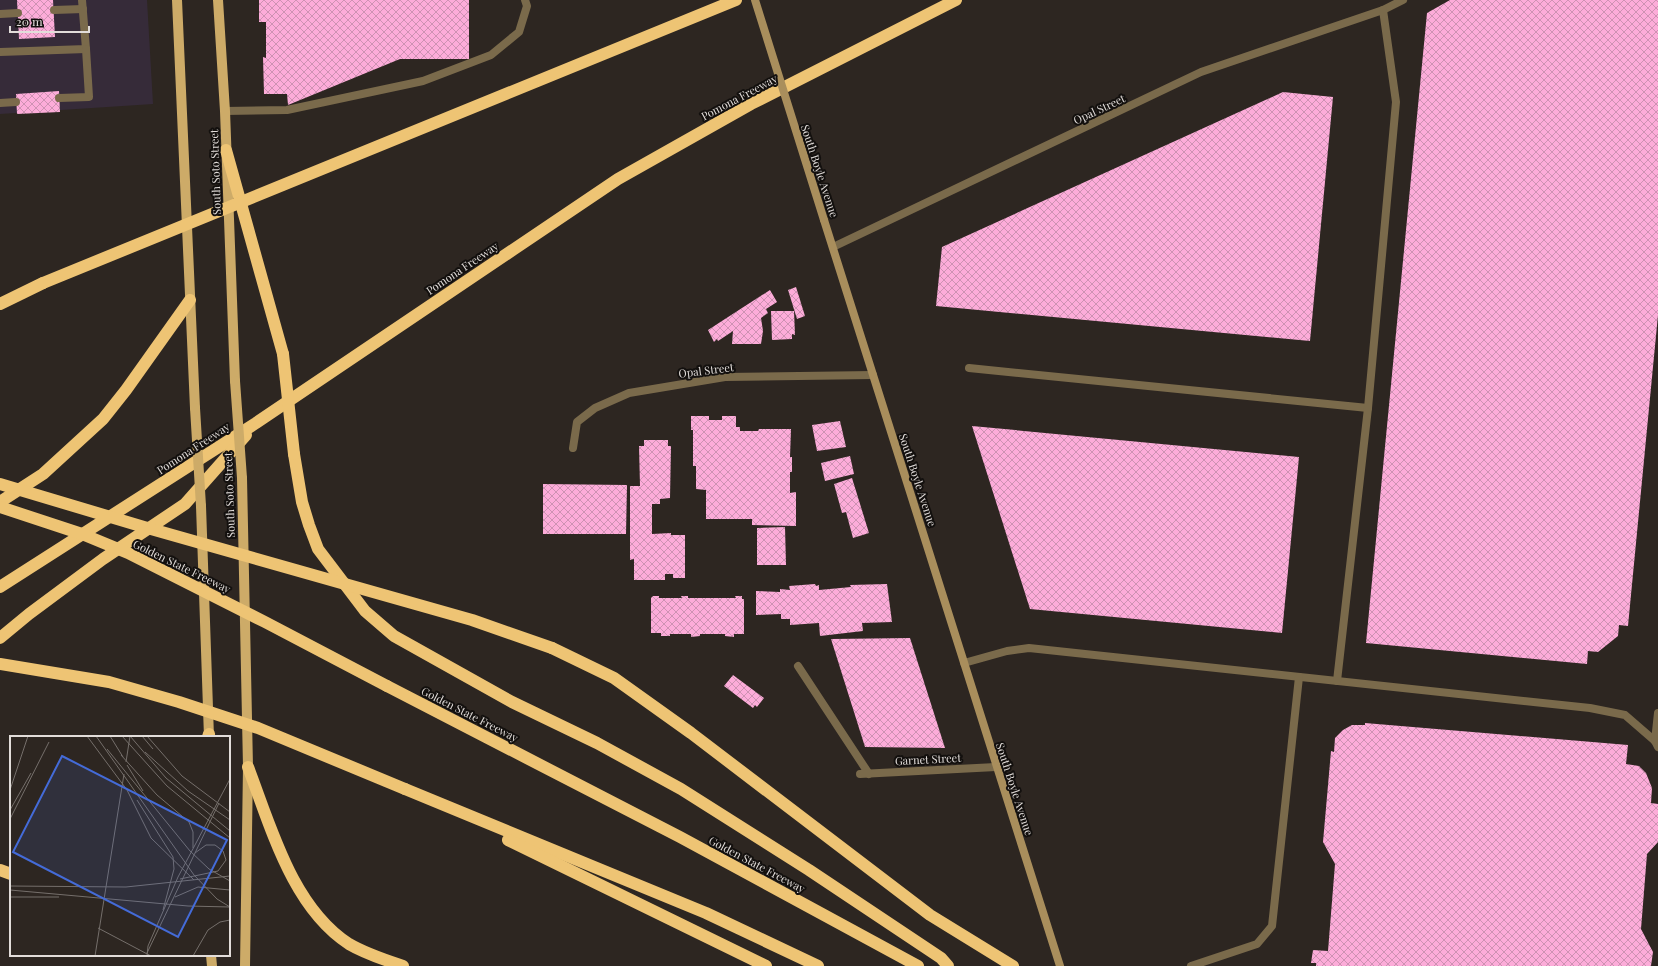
<svg xmlns="http://www.w3.org/2000/svg" width="1658" height="966" font-family="'Playfair Display',serif">
	<style>
		.commercial { fill: #362b39 }
		.building { fill: url(#building-cross-hatch) }
		.lines { fill: none; stroke-linecap: round; stroke-linejoin: round }
		.service { stroke: #7a6a4b; stroke-width: 8 }
		.minor { stroke: #7a6a4b; stroke-width: 8 }
		.secondary { stroke: #a98e5c; stroke-width: 8 }
		.primary { stroke: #cdab68; stroke-width: 10 }
		.motorway { stroke: #eec474; stroke-width: 12 }
		.secondary-bridge { stroke: #a98e5c; stroke-width: 8 }
		.primary-bridge { stroke: #cdab68; stroke-width: 10 }
		.motorway-bridge { stroke: #eec474; stroke-width: 12 }
		.labels { text-anchor: middle; dominant-baseline: central; stroke-width: 4; stroke-linejoin: round; paint-order: stroke }
		.street-label { font-size: 11px; fill: #e2ddda; stroke: #13100e }
		.inset-road { fill: none; stroke: #756f6b; stroke-width: 1 }
		.view { fill: #446bd8; fill-opacity: 0.15; stroke: #446bd8; stroke-width: 2 }
		.inset-edge { fill: none; stroke: #e2ddda; stroke-width: 2 }
	</style>
	<defs>
		<pattern id="building-cross-hatch" width="8" height="8" patternUnits="userSpaceOnUse"><rect width="8" height="8" fill="#fcacd9"/><path d="M0 0l8 8M0 8l8-8" fill="none" stroke="#ce92b3"/></pattern>
	</defs>
	<rect width="100%" height="100%" fill="#2d2621"/>
	<!-- commercial -->
	<polygon class="commercial" points="0,0 147,0 153,104 0,114"/>
	<!-- building -->
	<g class="building">
		<polygon points="17,0 53,0 55,37 19,39"/>
		<polygon points="259,0 469,0 469,59 400,59 288,105 287,94 264,94 263,57 266,58 266,22 259,22"/>
		<polygon points="1450,0 1658,0 1658,315 1628,626 1619,625 1618,636 1598,652 1588,651 1587,664 1366,643 1427,13"/>
		<polygon points="59,91 60,112 17,114 16,94"/>
		<polygon points="1283,92 1333,97 1310,341 936,306 942,247"/>
		<polygon points="796,287 805,316 797,319 788,290"/>
		<polygon points="770,290 777,302 766,309 768,313 761,318 763,331 761,344 732,344 733,331 718,341 717,339 714,342 708,330"/>
		<polygon points="771,311 794,311 795,335 792,334 792,339 772,340"/>
		<polygon points="691,416 709,416 709,420 722,420 722,416 736,416 736,427 740,427 740,431 758,431 759,429 791,429 790,457 792,457 792,472 790,472 790,493 796,492 796,526 752,525 752,519 706,519 706,490 696,489 696,466 693,466 693,430 691,430"/>
		<polygon points="840,421 846,447 817,451 812,425"/>
		<polygon points="972,426 1299,457 1282,633 1030,609"/>
		<polygon points="644,440 668,440 668,446 671,446 670,498 660,499 660,504 652,504 652,534 671,533 671,535 685,535 685,578 673,578 673,574 665,574 665,580 634,580 634,559 630,560 630,486 640,486 639,446 644,446"/>
		<polygon points="850,456 854,474 825,481 821,463"/>
		<polygon points="852,478 869,533 853,538 846,512 842,513 834,484"/>
		<polygon points="543,484 627,485 626,534 543,534"/>
		<polygon points="785,527 786,565 757,565 757,528"/>
		<polygon points="815,584 816,586 819,585 819,590 851,587 850,585 887,584 892,622 862,623 863,631 820,636 819,623 790,625 790,619 781,619 781,614 756,615 756,591 780,592 780,589 790,590 789,586"/>
		<polygon points="653,596 659,596 659,598 682,598 681,596 688,596 688,598 736,598 735,596 742,596 742,599 744,599 744,634 734,634 734,637 725,636 725,634 700,634 700,636 691,637 691,634 670,634 670,636 661,636 661,633 651,633 651,598"/>
		<polygon points="910,638 945,748 865,747 831,639"/>
		<polygon points="733,675 764,698 757,707 755,705 753,708 724,686"/>
		<polygon points="1365,723 1628,745 1626,764 1639,766 1646,773 1652,788 1651,803 1658,804 1658,842 1647,854 1641,929 1653,952 1651,966 1316,966 1316,963 1311,963 1313,950 1328,951 1335,864 1323,842 1331,751 1334,752 1335,738 1343,730 1352,725 1365,725"/>
	</g>
	<g class="lines">
		<!-- service -->
		<g class="service">
			<polyline points="54,10 83,9"/>
			<polyline points="0,14 18,13"/>
			<polyline points="0,52 86,49 82,0"/>
			<polyline points="59,98 89,97 86,49"/>
			<polyline points="0,103 16,102"/>
			<polyline points="225,111 287,110 423,81 491,55 519,32 527,6 525,0"/>
			<polyline points="833,247 1201,72 1383,10 1403,0"/>
			<polyline points="969,368 1368,408"/>
			<polyline points="964,663 1007,651 1029,648 1590,708 1625,715 1655,741 1658,747"/>
			<polyline points="798,666 869,774"/>
			<polyline points="1337,681 1368,408 1396,102 1383,10"/>
			<polyline points="1655,741 1658,713"/>
			<polyline points="1191,966 1257,944 1272,926 1299,677"/>
		</g>
		<!-- minor -->
		<g class="minor">
			<polyline points="573,448 577,422 595,408 629,393 725,377 873,375"/>
			<polyline points="860,774 996,767"/>
		</g>
		<!-- secondary -->
		<polyline class="secondary" points="824,220 1060,966"/>
		<!-- primary -->
		<g class="primary">
			<polyline points="177,0 195,408"/>
			<polyline points="218,0 225,111 235,381"/>
			<polyline points="242,478 248,767 245,966"/>
			<polyline points="201,506 209,737"/>
			<polyline points="211,955 212,966"/>
		</g>
		<!-- motorway -->
		<g class="motorway">
			<polyline points="226,150 283,354"/>
			<polyline points="0,304 43,283"/>
			<polyline points="294,454 302,502 309,525 318,549 365,611 394,636 512,702 597,743 681,789 809,870 941,958 948,966"/>
			<polyline points="0,502 43,474 103,419 126,390 190,300"/>
			<polyline points="0,587 256,423 618,179 751,104 956,0"/>
			<polyline points="0,638 29,614 103,559 185,504 246,435"/>
			<polyline points="552,648 614,678 691,733 930,915 1013,966"/>
			<polyline points="387,686 680,837 918,966"/>
			<polyline points="208,737 209,734"/>
			<path d="M248 767C271 827 292 907 349 944 366 954 385 960 403 966"/>
			<polyline points="405,789 706,913 818,966"/>
			<polyline points="508,840 766,966"/>
			<polyline points="0,870 11,874"/>
		</g>
		<!-- secondary-bridge -->
		<polyline class="secondary-bridge" points="755,0 824,220"/>
		<!-- primary-bridge -->
		<g class="primary-bridge">
			<polyline points="235,381 242,478"/>
			<polyline points="195,408 201,506"/>
		</g>
		<!-- motorway-bridge -->
		<g class="motorway-bridge">
			<polyline points="43,283 736,0"/>
			<polyline points="283,354 294,454"/>
			<polyline points="0,484 144,527 472,620 552,648"/>
			<polyline points="0,507 82,534 128,553 265,622 387,686"/>
			<polyline points="0,664 109,682 179,702 258,728 405,789"/>
		</g>
	</g>
	<g class="labels">
		<!-- street labels -->
		<g class="street-label">
			<text transform="translate(739 97) rotate(-28)">Pomona Freeway</text>
			<text transform="translate(1099 109) rotate(-25)">Opal Street</text>
			<text transform="translate(820 171) rotate(72)">South Boyle Avenue</text>
			<text transform="translate(215 172) rotate(-92)">South Soto Street</text>
			<text transform="translate(462 268) rotate(-34)">Pomona Freeway</text>
			<text transform="translate(706 370) rotate(-7)">Opal Street</text>
			<text transform="translate(193 448) rotate(-33)">Pomona Freeway</text>
			<text transform="translate(918 480) rotate(72)">South Boyle Avenue</text>
			<text transform="translate(229 495) rotate(-92)">South Soto Street</text>
			<text transform="translate(182 566) rotate(26)">Golden State Freeway</text>
			<text transform="translate(470 714) rotate(27)">Golden State Freeway</text>
			<text transform="translate(928 759) rotate(-3)">Garnet Street</text>
			<text transform="translate(1015 789) rotate(72)">South Boyle Avenue</text>
			<text transform="translate(757 864) rotate(28)">Golden State Freeway</text>
		</g>
	</g>
	<!-- overview -->
	<g transform="translate(10 736)">
		<rect width="220" height="220" fill="#2d2621"/>
		<path class="inset-road" d="M77 0 117 54 141 102 184 144M86 0 184 139 207 163 220 171M100 0 113 21M112 0 157 50 220 102M120 0 156 42 220 95M132 0 143 13M137 0 172 40 220 76M150 0H167M97 13 180 115 199 133 220 145M135 16 178 55 220 84M111 19 147 59 179 86 183 96V112M116 26 120 0M117 29 133 55M0 54 18 0M127 64 163 121 164 133 153 174M0 74 21 37M0 83 39 6M170 143 208 135 216 124 213 115 205 109H196L185 117M0 150 116 151 220 140M0 154 178 170 220 171M0 161H49M165 161 188 151 220 154M88 192 141 220M137 217 209 67M85 220 114 38M137 220 138 210 168 141 220 43M183 220 198 194 210 186 220 184"/>
		<path class="view" d="M52 20 217 104 168 201 3 116Z"/>
		<rect width="220" height="220" class="inset-edge"/>
	</g>
	<!-- scale -->
	<path d="M10 26v6h79v-6" fill="none" stroke="#e2ddda" stroke-width="2"/>
	<text x="16" y="26" font-size="12" fill="#e2ddda" stroke="#13100e" stroke-width="3" paint-order="stroke">20 m</text>
</svg>
